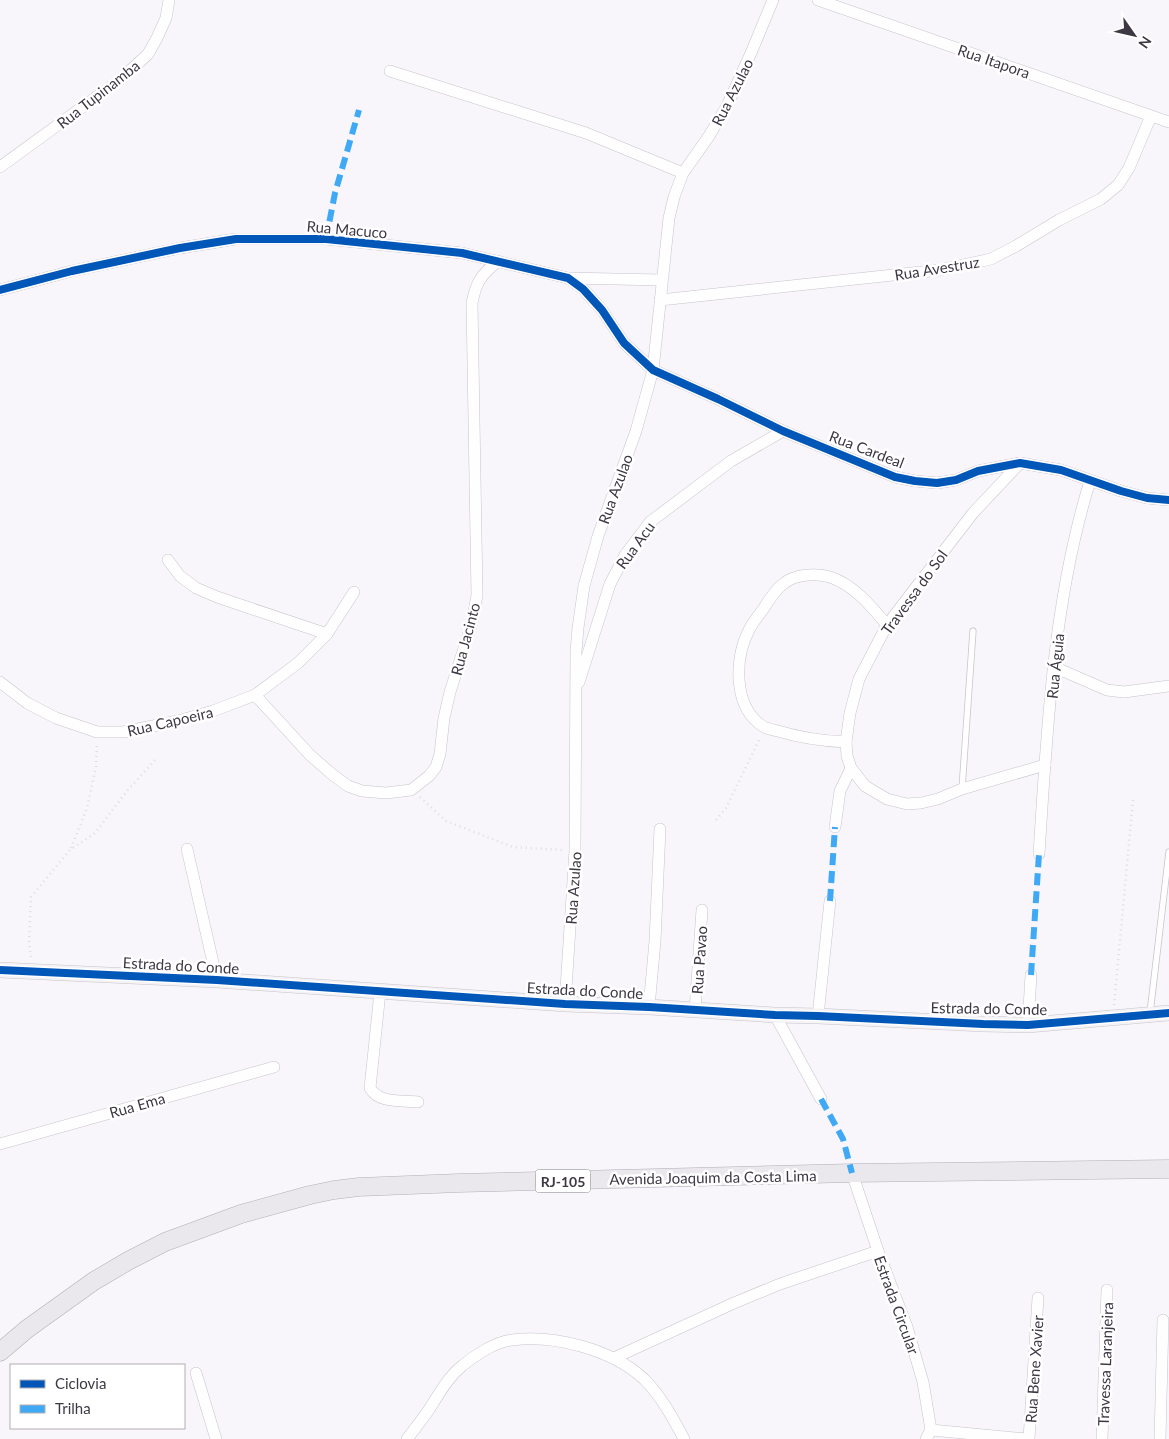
<svg xmlns="http://www.w3.org/2000/svg" width="1169" height="1439" font-family="Lato,sans-serif">
	<style>
		.lines { fill: none; stroke-linecap: round; stroke-linejoin: round }
		.lane-casing { stroke: #c7c4cc; stroke-width: 7 }
		.street-casing { stroke: #c7c4cc; stroke-width: 12 }
		.secondary-casing { stroke: #c7c4cc; stroke-width: 16 }
		.primary-casing { stroke: #b3aeba; stroke-width: 19 }
		.path { stroke: #dedddf; stroke-width: 2.5; stroke-dasharray: 1 4; stroke-linecap: butt }
		.lane { stroke: #fefefe; stroke-width: 5.5 }
		.street { stroke: #fefefe; stroke-width: 11 }
		.secondary { stroke: #f4f2f5; stroke-width: 15 }
		.primary { stroke: #eae7ed; stroke-width: 18 }
		.quiet { stroke: #3fa9f5; stroke-width: 6; stroke-dasharray: 12 6; stroke-linecap: butt }
		.cycleway-casing { stroke: #fff; stroke-width: 11 }
		.cycleway { stroke: #0057b8; stroke-width: 8 }
		.labels { text-anchor: middle; dominant-baseline: central; stroke-width: 5; stroke-linejoin: round; paint-order: stroke }
		.shield { fill: #fff; stroke: #77747c; stroke-width: 1 }
		.shield-label { font-size: 14px; font-weight: bold; fill: #3d3844 }
		.street-label { font-size: 15px; fill: #3d3844; stroke: #fff }
	</style>
	<rect width="100%" height="100%" fill="#f8f5fb"/>
	<g class="lines">
		<defs>
			<g id="lane">
				<polyline points="962,789 973,631"/>
				<polyline points="1150,1013 1169,852"/>
			</g>
			<g id="street">
				<polyline points="818,0 1169,122"/>
				<polyline points="390,71 586,133 683,173"/>
				<polyline points="0,167 121,79 148,54 157,38 166,18 169,0"/>
				<polyline points="568,278 662,280"/>
				<polyline points="0,290 72,271 180,248 236,239 326,239 462,253 568,278 583,289 602,310 624,343 653,370 718,399 783,431 895,477 915,481 937,483 956,480 978,471 1020,463 1061,470 1121,491 1147,498 1169,500"/>
				<polyline points="660,300 940,270 991,259 1016,246 1059,220 1101,199 1118,185 1129,168 1151,116"/>
				<polyline points="1020,463 973,513 887,625 859,679 850,713 846,742 847,756 851,768 865,786 887,799 907,804 921,803 938,799 962,789 1045,765"/>
				<polyline points="168,560 180,576 196,588 217,597 327,634"/>
				<polyline points="1054,667 1107,690 1124,692 1169,686"/>
				<polyline points="0,682 27,703 56,718 97,732 123,732 178,721 213,711 255,695 298,663 327,634 354,592"/>
				<polyline points="579,682 610,584 625,555 650,522 731,461 783,431"/>
				<path d="M255 695 310 755 333 775 348 786 362 791 386 793 411 790 429 776 436 767 440 754 444 718 450 692 472 623 477 595 472 303C476 282 481 275 498 261"/>
				<path d="M846 742C822 741 801 738 778 731 774 730 768 729 764 727 733 708 734 659 749 630 753 622 759 615 764 608 769 600 775 590 783 584 795 574 815 573 830 577 854 585 871 606 887 625"/>
				<polyline points="835,827 840,791 851,768"/>
				<polyline points="187,849 217,980"/>
				<path d="M1039 854C1047 729 1053 601 1090 481"/>
				<path d="M380 992 370 1088C379 1104 402 1100 418 1102"/>
				<polyline points="565,1004 575,850 576,652 578,628 584,586 598,536 636,431 653,370 669,218 674,197 683,173 709,136 727,106 751,53 773,0"/>
				<polyline points="649,1007 655,941 660,829"/>
				<polyline points="695,1010 702,910"/>
				<polyline points="775,1015 821,1099"/>
				<polyline points="818,1016 830,901"/>
				<polyline points="1028,1025 1031,975"/>
				<polyline points="0,1144 274,1067"/>
				<polyline points="852,1173 878,1251 907,1327 923,1382 931,1430 926,1439"/>
				<polyline points="614,1358 734,1303 780,1284 878,1251"/>
				<polyline points="196,1373 216,1439"/>
				<polyline points="931,1430 1027,1439"/>
				<path d="M407 1439C414 1430 421 1421 428 1411 438 1396 447 1378 462 1366 475 1355 495 1342 512 1340 554 1334 613 1350 644 1379 661 1396 673 1418 684 1439"/>
				<polyline points="1029,1439 1038,1298"/>
				<polyline points="1102,1439 1107,1290"/>
				<polyline points="1160,1439 1163,1320"/>
			</g>
			<polyline id="secondary" points="0,970 217,980 565,1004 649,1007 775,1015 818,1016 983,1024 1028,1025 1169,1013"/>
			<polyline id="primary" points="0,1352 27,1329 94,1281 128,1261 165,1242 241,1214 310,1195 334,1190 359,1187 459,1183 852,1173 1169,1169"/>
		</defs>
		<!-- lane casing -->
		<use href="#lane" class="lane-casing"/>
		<!-- street casing -->
		<use href="#street" class="street-casing"/>
		<!-- secondary casing -->
		<use href="#secondary" class="secondary-casing"/>
		<!-- primary casing -->
		<use href="#primary" class="primary-casing"/>
		<!-- path -->
		<g class="path">
			<polyline points="420,797 446,821 513,847 562,850"/>
			<polyline points="716,820 726,808 760,738"/>
			<polyline points="71,848 87,808 96,767 97,743"/>
			<polyline points="31,957 29,943 31,897 70,850 95,833 127,791 155,760"/>
			<polyline points="1114,1005 1133,800"/>
		</g>
		<!-- lane -->
		<use href="#lane" class="lane"/>
		<!-- street -->
		<use href="#street" class="street"/>
		<!-- secondary -->
		<use href="#secondary" class="secondary"/>
		<!-- primary -->
		<use href="#primary" class="primary"/>
		<!-- quiet -->
		<g class="quiet">
			<polyline points="326,239 335,193 359,110"/>
			<polyline points="830,901 835,827"/>
			<polyline points="1031,975 1039,854"/>
			<polyline points="821,1099 843,1139 852,1173"/>
		</g>
		<defs>
			<g id="cycleway">
				<polyline points="0,290 72,271 180,248 236,239 326,239 462,253 568,278 583,289 602,310 624,343 653,370 718,399 783,431 895,477 915,481 937,483 956,480 978,471 1020,463 1061,470 1121,491 1147,498 1169,500"/>
				<polyline points="0,970 217,980 565,1004 649,1007 775,1015 818,1016 983,1024 1028,1025 1169,1013"/>
			</g>
		</defs>
		<!-- cycleway casing -->
		<use href="#cycleway" class="cycleway-casing"/>
		<!-- cycleway -->
		<use href="#cycleway" class="cycleway"/>
	</g>
	<g class="labels">
		<!-- shield labels -->
		<rect class="shield" x="535.5" y="1169.5" width="55" height="23" rx="4"/>
		<g class="shield-label">
			<text x="563" y="1181">RJ-105</text>
		</g>
		<!-- street labels -->
		<g class="street-label">
			<text transform="translate(994 61) rotate(19)">Rua Itapora</text>
			<text transform="translate(732 92) rotate(-63)">Rua Azulao</text>
			<text transform="translate(98 94) rotate(-38)">Rua Tupinamba</text>
			<text transform="translate(347 229) rotate(5)">Rua Macuco</text>
			<text transform="translate(937 268) rotate(-9)">Rua Avestruz</text>
			<text transform="translate(867 449) rotate(21)">Rua Cardeal</text>
			<text transform="translate(615 489) rotate(-70)">Rua Azulao</text>
			<text transform="translate(635 545) rotate(-54)">Rua Acu</text>
			<text transform="translate(914 592) rotate(-54)">Travessa do Sol</text>
			<text transform="translate(465 639) rotate(-75)">Rua Jacinto</text>
			<text transform="translate(1055 666) rotate(-84)">Rua Águia</text>
			<text transform="translate(170 721) rotate(-13)">Rua Capoeira</text>
			<text transform="translate(573 888) rotate(-86)">Rua Azulao</text>
			<text transform="translate(699 960) rotate(-86)">Rua Pavao</text>
			<text transform="translate(181 965) rotate(3)">Estrada do Conde</text>
			<text transform="translate(585 990) rotate(3)">Estrada do Conde</text>
			<text transform="translate(989 1008) rotate(1)">Estrada do Conde</text>
			<text transform="translate(137 1105) rotate(-16)">Rua Ema</text>
			<text transform="translate(713 1177) rotate(-1)">Avenida Joaquim da Costa Lima</text>
			<text transform="translate(897 1305) rotate(70)">Estrada Circular</text>
			<text transform="translate(1105 1364) rotate(-88)">Travessa Laranjeira</text>
			<text transform="translate(1034 1369) rotate(-86)">Rua Bene Xavier</text>
		</g>
	</g>
	<!-- legend -->
	<rect x="10" y="1364" width="175" height="65" fill="#ffffff" stroke="#b1afb4"/>
	<rect x="20" y="1380" width="25" height="8" fill="#0057b8" stroke="#b1afb4"/>
	<text x="55" y="1389" font-size="15" fill="#3d3844">Ciclovia</text>
	<rect x="20" y="1405" width="25" height="8" fill="#3fa9f5" stroke="#b1afb4"/>
	<text x="55" y="1414" font-size="15" fill="#3d3844">Trilha</text>
	<!-- north arrow -->
	<g transform="translate(1134 35) rotate(124)" stroke="#ffffff" stroke-width="4" paint-order="stroke">
	<path d="M0-4L9 19L0 12L-9 19Z" fill="#3d3844"/>
	<text y="-8" font-size="14" font-weight="bold" text-anchor="middle" fill="#3d3844">N</text>
	</g>
</svg>
